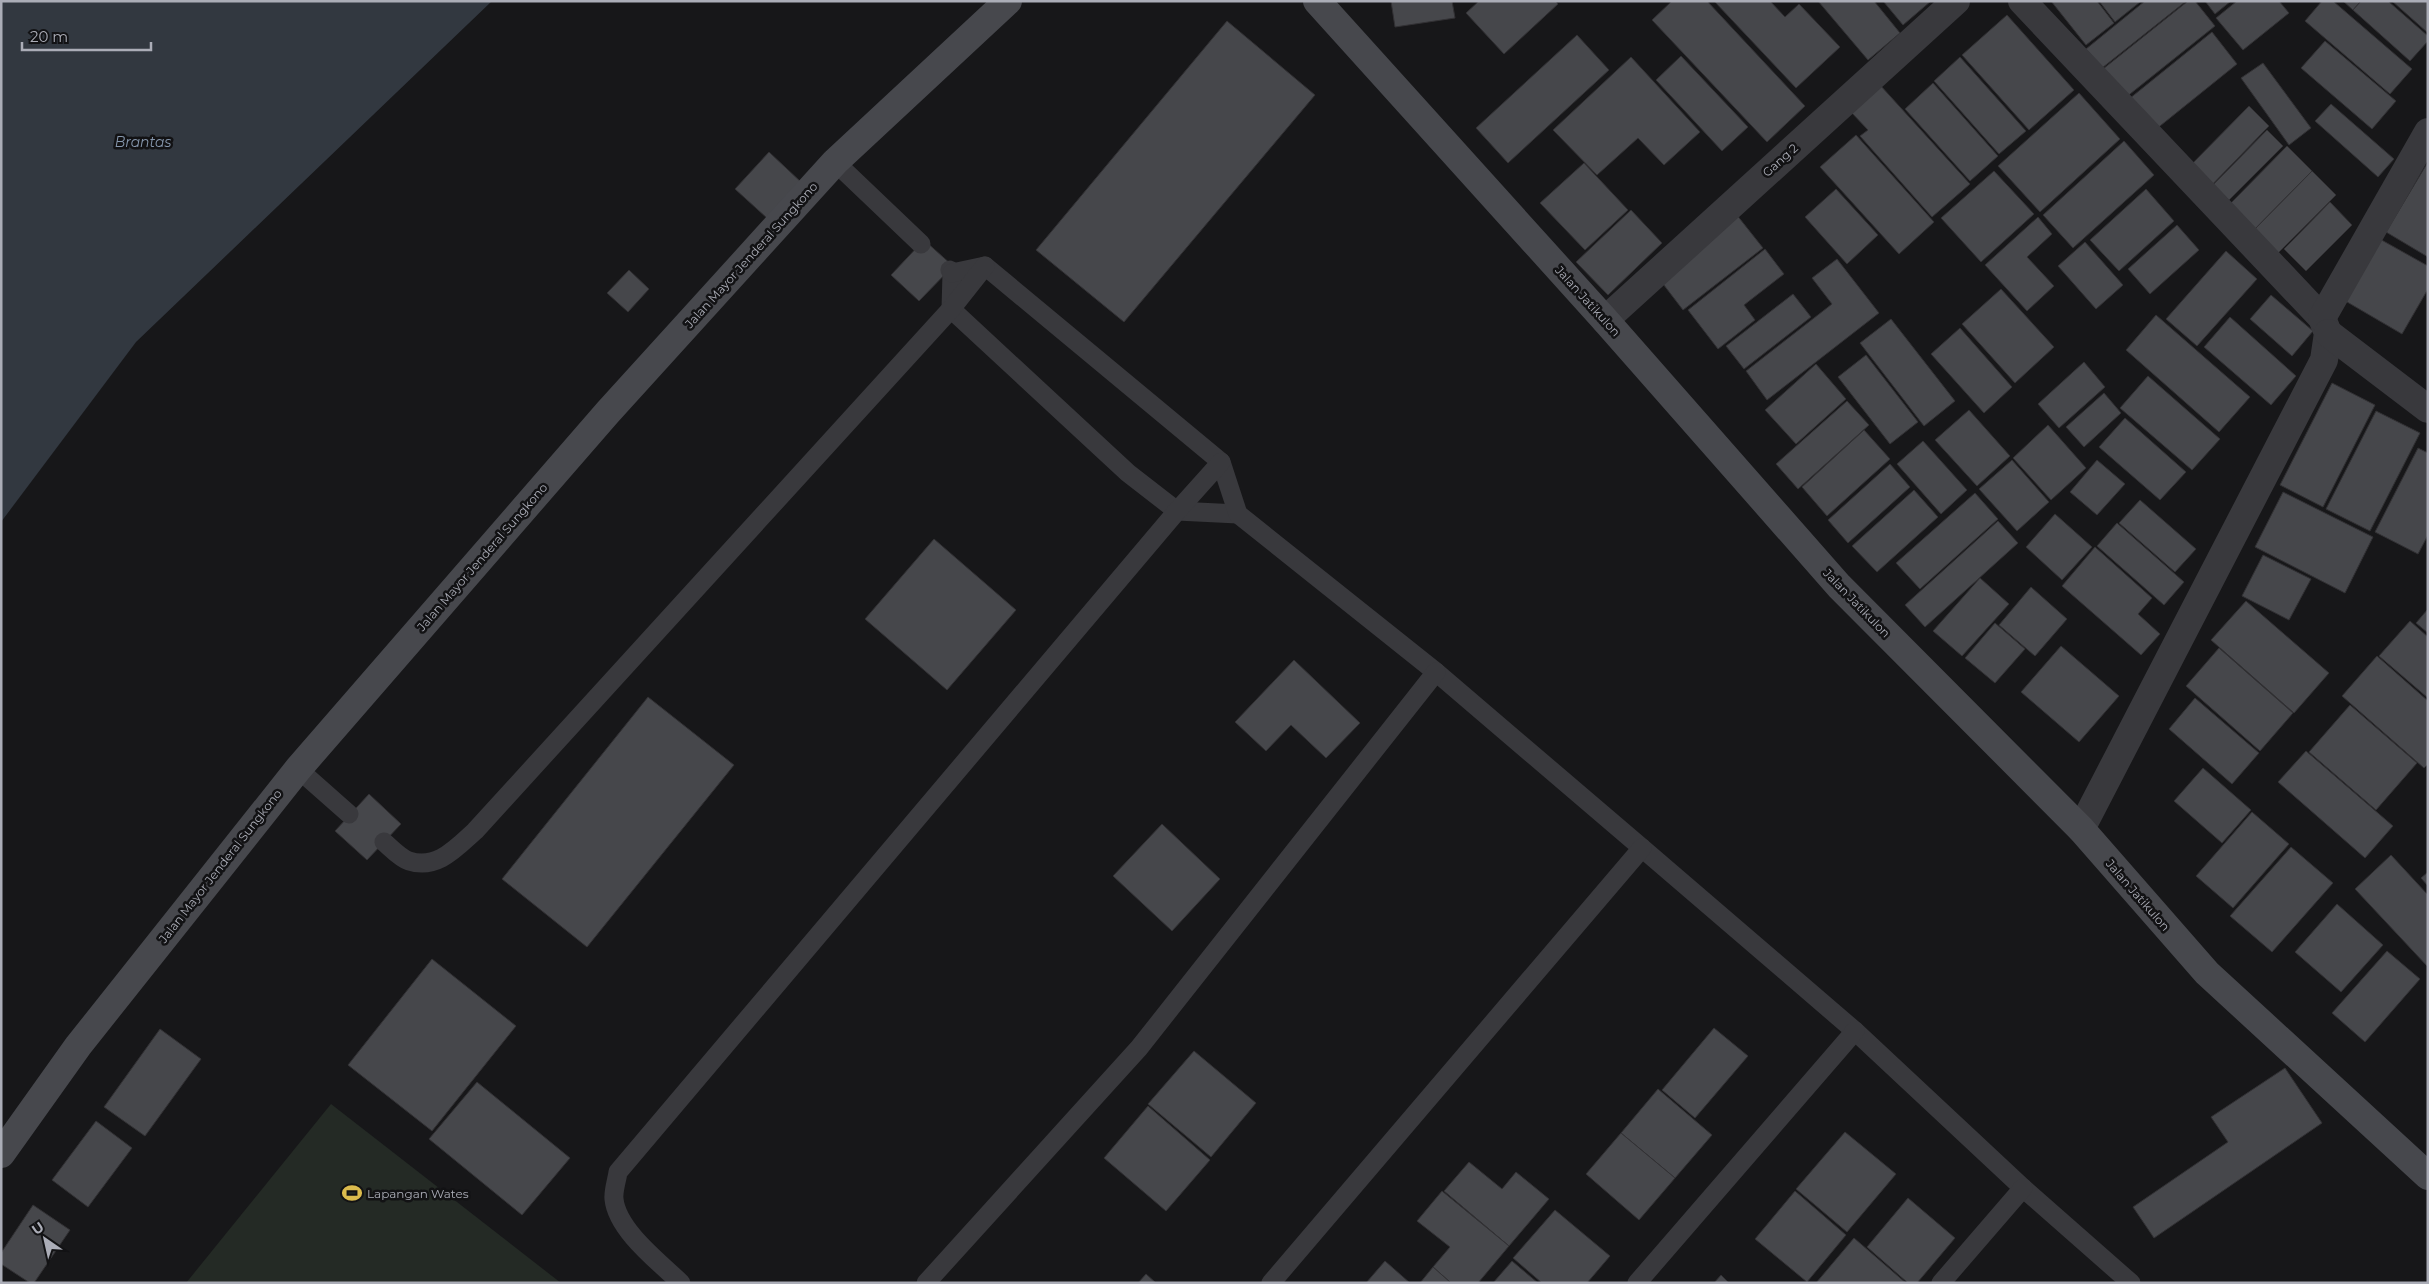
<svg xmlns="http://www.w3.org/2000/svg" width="2429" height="1284" font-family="Montserrat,sans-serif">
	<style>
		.green { fill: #242a25 }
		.water { fill: #323840 }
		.building { fill: #46474b; stroke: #323134 }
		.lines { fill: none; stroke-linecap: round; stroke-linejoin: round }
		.lane { stroke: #39393d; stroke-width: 19 }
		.street { stroke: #39393d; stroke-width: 28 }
		.secondary { stroke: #47484d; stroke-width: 28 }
		.labels { text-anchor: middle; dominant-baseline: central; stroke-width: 5; stroke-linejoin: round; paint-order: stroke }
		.street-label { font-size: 12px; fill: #abadb7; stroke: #121214 }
		.poi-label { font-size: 12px; fill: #abadb7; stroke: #121214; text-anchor: start }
		.water-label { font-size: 14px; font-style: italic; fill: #8697ad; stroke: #121214 }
	</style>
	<rect width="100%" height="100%" fill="#171719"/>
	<!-- green -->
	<polygon class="green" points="331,1104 561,1283 186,1283"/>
	<!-- water -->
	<polygon class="water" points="1,1 492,1 136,342 1,522"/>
	<!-- building -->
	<g class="building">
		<polygon points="1391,1 1452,1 1455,18 1395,27"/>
		<polygon points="1479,1 1555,1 1558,4 1504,54 1466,13"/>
		<polygon points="1672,1 1707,1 1805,106 1767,142 1652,20"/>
		<polygon points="1714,1 1770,1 1785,17 1799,4 1840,47 1796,88"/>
		<polygon points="1818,1 1874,1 1900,33 1868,60"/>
		<polygon points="1883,1 1931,1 1903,25"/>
		<polygon points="2051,1 2097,1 2114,23 2086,45"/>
		<polygon points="2099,1 2139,1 2140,2 2115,22"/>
		<polygon points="2145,1 2185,2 2102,68 2086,49"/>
		<polygon points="2188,1 2195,1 2215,26 2125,98 2103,69"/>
		<polygon points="2205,1 2231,1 2215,14"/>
		<polygon points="2237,1 2279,1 2289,13 2243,50 2216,18"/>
		<polygon points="2322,1 2333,1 2412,69 2390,94 2305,21"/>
		<polygon points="2343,1 2361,1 2353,10"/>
		<polygon points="2361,1 2388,1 2428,36 2428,41 2410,61 2353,10"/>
		<polygon points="2392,1 2428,1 2428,33"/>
		<polygon points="2007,15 2074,90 2029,130 1962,55"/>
		<polygon points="1227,21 1315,95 1124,322 1036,250"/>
		<polygon points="2212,32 2237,64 2155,130 2129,99"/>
		<polygon points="1577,35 1609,70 1508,163 1476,128"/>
		<polygon points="2325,41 2396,101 2372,129 2301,68"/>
		<polygon points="1681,56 1748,127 1722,151 1656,80"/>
		<polygon points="1631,57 1700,132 1664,165 1638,138 1597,175 1553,130"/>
		<polygon points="1960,57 2026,131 1999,154 1934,81"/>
		<polygon points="2263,63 2311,128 2289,145 2241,78"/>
		<polygon points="1933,83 1998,156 1970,181 1905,109"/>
		<polygon points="1880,85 1970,184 1932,217 1860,136 1868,130 1851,112"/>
		<polygon points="2079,93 2120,139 2040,212 1998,166"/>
		<polygon points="2331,104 2394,159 2378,177 2315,121"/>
		<polygon points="2249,106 2269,126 2207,190 2186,170"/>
		<polygon points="2267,130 2283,146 2229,200 2213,185"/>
		<polygon points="1856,135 1934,222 1899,254 1820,167"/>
		<polygon points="2124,141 2154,175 2073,248 2043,215"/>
		<polygon points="2287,146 2312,171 2254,230 2229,205"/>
		<polygon points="769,152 802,183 768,219 735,189"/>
		<polygon points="2428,162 2428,257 2386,232"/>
		<polygon points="1584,163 1628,210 1585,250 1540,203"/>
		<polygon points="1994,171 2034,214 1981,262 1941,218"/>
		<polygon points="2312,171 2336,195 2278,253 2254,230"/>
		<polygon points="1836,189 1878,235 1847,264 1805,217"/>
		<polygon points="2146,189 2174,221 2119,271 2090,240"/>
		<polygon points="2330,202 2352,225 2306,271 2284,249"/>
		<polygon points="1631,210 1662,243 1608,295 1576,262"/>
		<polygon points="1736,214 1763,248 1683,310 1657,276"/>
		<polygon points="2038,217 2052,234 2027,257 2054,286 2027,311 1985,265"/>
		<polygon points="2177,225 2199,250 2150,294 2128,269"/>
		<polygon points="2378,238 2428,266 2428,289 2402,334 2342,299"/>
		<polygon points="924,240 953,266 919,301 891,275"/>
		<polygon points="2085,242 2123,285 2096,309 2058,266"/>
		<polygon points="1765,249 1784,274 1744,305 1755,320 1718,349 1688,310"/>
		<polygon points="2226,251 2257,279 2197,346 2166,319"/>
		<polygon points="1837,259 1879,313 1767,400 1746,371 1832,304 1812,278"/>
		<polygon points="629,270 649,289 628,312 607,293"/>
		<polygon points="2001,289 2054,347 2015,383 1962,324"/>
		<polygon points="1793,294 1811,317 1744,369 1726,346"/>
		<polygon points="2271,295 2313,331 2292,356 2250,319"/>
		<polygon points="2156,315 2250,397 2219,432 2126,350"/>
		<polygon points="2230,317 2296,376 2271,405 2204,347"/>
		<polygon points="1891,319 1955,401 1924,426 1860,343"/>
		<polygon points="1960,328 2012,387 1984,413 1931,354"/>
		<polygon points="1866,355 1918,422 1890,444 1838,377"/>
		<polygon points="2084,362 2105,387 2059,428 2038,404"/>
		<polygon points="1816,364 1846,399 1796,444 1765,410"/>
		<polygon points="2148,376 2220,439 2192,470 2120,408"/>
		<polygon points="2332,383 2375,405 2323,507 2280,485"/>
		<polygon points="2104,393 2121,413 2084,447 2066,427"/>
		<polygon points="1847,401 1869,425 1798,489 1776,464"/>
		<polygon points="1969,410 2010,456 1977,486 1935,440"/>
		<polygon points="2376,411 2420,433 2370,531 2326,509"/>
		<polygon points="2125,418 2186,472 2160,500 2099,447"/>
		<polygon points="2048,425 2086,468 2051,500 2013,458"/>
		<polygon points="1864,430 1890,459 1827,516 1802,487"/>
		<polygon points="1923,441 1967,490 1941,514 1897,464"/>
		<polygon points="2418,448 2428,453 2428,535 2418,554 2375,532"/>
		<polygon points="2012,460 2049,502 2017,531 1979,489"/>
		<polygon points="2097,460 2125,484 2097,515 2070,492"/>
		<polygon points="1890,464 1910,487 1848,543 1828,520"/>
		<polygon points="1914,490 1938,517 1877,572 1852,546"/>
		<polygon points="2283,492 2373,537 2345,593 2255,547"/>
		<polygon points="1975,493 1998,519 1920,589 1896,563"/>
		<polygon points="2140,500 2196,549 2175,572 2119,523"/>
		<polygon points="2055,514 2092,547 2062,580 2026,547"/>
		<polygon points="1998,521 2018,543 1925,627 1905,605"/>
		<polygon points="2117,523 2184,582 2164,605 2097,546"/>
		<polygon points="934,539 1016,610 947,690 865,619"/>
		<polygon points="2095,547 2152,598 2138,614 2160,634 2141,655 2062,586"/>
		<polygon points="2263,555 2311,579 2289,620 2242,596"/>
		<polygon points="1980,578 2009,604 1962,656 1933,631"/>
		<polygon points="2031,587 2067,619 2035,656 1999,625"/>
		<polygon points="2246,601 2329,673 2294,713 2211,640"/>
		<polygon points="2428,609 2428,633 2416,623"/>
		<polygon points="2410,621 2428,637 2428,698 2379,656"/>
		<polygon points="1995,623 2025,649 1995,683 1965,658"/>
		<polygon points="2061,646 2119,696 2079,742 2021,692"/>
		<polygon points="2219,648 2293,713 2260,751 2186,686"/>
		<polygon points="2377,656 2428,701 2428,764 2424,768 2342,696"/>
		<polygon points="1294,660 1360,723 1326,758 1291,725 1266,751 1235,722"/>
		<polygon points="648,697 734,765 587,947 502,879"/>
		<polygon points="2195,698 2259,753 2232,784 2169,729"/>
		<polygon points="2350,705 2417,763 2376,810 2309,752"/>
		<polygon points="2306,751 2393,826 2365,858 2278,782"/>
		<polygon points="2203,768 2251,810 2222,843 2174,801"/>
		<polygon points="369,794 401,824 367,860 335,831"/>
		<polygon points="2252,812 2289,844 2233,908 2196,876"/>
		<polygon points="1162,824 1220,879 1172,931 1113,876"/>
		<polygon points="2291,847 2333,883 2272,952 2230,916"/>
		<polygon points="2391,855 2428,895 2428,967 2355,889"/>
		<polygon points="2428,872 2428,886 2421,878"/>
		<polygon points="2337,904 2383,945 2341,992 2295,952"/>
		<polygon points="2387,951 2420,979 2365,1042 2332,1013"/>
		<polygon points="432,959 516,1026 432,1131 348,1065"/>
		<polygon points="1714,1028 1748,1056 1695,1118 1662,1090"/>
		<polygon points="160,1029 201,1059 145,1136 104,1107"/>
		<polygon points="1194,1051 1256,1103 1211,1157 1148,1104"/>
		<polygon points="2285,1068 2322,1123 2154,1238 2133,1207 2228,1142 2211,1117"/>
		<polygon points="477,1082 570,1158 522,1215 429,1139"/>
		<polygon points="1658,1089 1712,1135 1675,1178 1621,1133"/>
		<polygon points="1148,1106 1210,1160 1166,1211 1104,1158"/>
		<polygon points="96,1121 132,1148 88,1207 52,1180"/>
		<polygon points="1845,1132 1896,1174 1847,1232 1796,1189"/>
		<polygon points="1621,1133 1675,1178 1639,1220 1586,1174"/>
		<polygon points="1469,1162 1502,1189 1516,1172 1549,1199 1509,1246 1444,1191"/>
		<polygon points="1442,1191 1509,1246 1478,1283 1451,1283 1433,1267 1450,1247 1417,1221"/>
		<polygon points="1795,1191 1846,1235 1807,1282 1755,1239"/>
		<polygon points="1908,1198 1955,1238 1917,1283 1908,1283 1867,1247"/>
		<polygon points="33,1205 70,1230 34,1283 30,1283 1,1264 1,1253"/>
		<polygon points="1555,1210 1610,1256 1587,1283 1542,1283 1513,1258"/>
		<polygon points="1854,1238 1906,1283 1816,1283"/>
		<polygon points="1385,1261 1410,1283 1366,1283"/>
		<polygon points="1512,1261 1538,1283 1493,1283"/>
		<polygon points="1433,1267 1451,1283 1420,1283"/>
		<polygon points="1146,1274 1156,1283 1138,1283"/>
		<polygon points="1721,1275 1729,1283 1714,1283"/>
	</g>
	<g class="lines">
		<!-- lane -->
		<g class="lane">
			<polyline points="835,162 921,244"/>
			<polyline points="950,270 952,273 951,309 1128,473 1177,511 1238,514"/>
			<polyline points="952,273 985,266 1221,462 1238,514 1436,672 1642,848 1855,1031 2023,1188 2131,1283"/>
			<polyline points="298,769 349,814"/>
			<path d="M384 842C391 848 400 858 409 861 437 870 456 848 475 831L951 309 985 266"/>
			<path d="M681 1283C659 1262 617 1230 614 1199 613 1191 617 1180 618 1172L1177 511 1221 462"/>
			<polyline points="926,1283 1139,1048 1436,672"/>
			<polyline points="1271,1283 1642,848"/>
			<polyline points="1637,1283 1855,1031"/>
			<polyline points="1941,1283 2023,1188"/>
		</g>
		<!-- street -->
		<g class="street">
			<polyline points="2022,1 2322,318 2328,333 2324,360 2081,829"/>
			<polyline points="2322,318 2428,132"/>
			<polyline points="1605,320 1956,1"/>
			<polyline points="2328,333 2428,409"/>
		</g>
		<!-- secondary -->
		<g class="secondary">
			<polyline points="1317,1 1605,320 1839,586 2081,829 2207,973 2428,1176"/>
			<polyline points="1,1154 78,1046 298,769 608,412 835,162 1008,1"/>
		</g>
	</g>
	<!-- icons -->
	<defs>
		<symbol id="stadium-bare" viewBox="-9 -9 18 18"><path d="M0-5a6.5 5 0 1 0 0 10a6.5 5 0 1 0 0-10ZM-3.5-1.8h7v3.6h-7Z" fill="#dbbb4d" stroke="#121214" stroke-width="2.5" paint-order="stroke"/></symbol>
	</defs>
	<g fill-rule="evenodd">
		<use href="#stadium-bare" x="338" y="1179" width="28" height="28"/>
	</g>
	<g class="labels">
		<!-- street labels -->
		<g class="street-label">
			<text transform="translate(1780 160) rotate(-42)">Gang 2</text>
			<text transform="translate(751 255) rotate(-48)">Jalan Mayor Jenderal Sungkono</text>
			<text transform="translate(1588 301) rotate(48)">Jalan Jatikulon</text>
			<text transform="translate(482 557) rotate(-49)">Jalan Mayor Jenderal Sungkono</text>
			<text transform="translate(1857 603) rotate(46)">Jalan Jatikulon</text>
			<text transform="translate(220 866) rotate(-52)">Jalan Mayor Jenderal Sungkono</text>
			<text transform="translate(2138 895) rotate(49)">Jalan Jatikulon</text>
		</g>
		<!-- poi labels -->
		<g class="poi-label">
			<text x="367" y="1193">Lapangan Wates</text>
		</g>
		<!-- water labels -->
		<g class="water-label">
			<text x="143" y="142">Brantas</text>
		</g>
	</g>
	<!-- border -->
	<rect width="2429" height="1284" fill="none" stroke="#abadb7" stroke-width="5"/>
	<!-- north arrow -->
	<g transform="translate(45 1239) rotate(326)" stroke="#121214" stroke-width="4" paint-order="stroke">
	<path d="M0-4L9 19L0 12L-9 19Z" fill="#abadb7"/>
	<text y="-8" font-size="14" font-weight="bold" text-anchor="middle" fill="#abadb7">U</text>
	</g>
	<!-- scale -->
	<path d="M22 42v8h129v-8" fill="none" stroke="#abadb7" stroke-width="2.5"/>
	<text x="30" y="42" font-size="15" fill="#abadb7" stroke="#121214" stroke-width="4" paint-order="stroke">20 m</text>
</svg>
